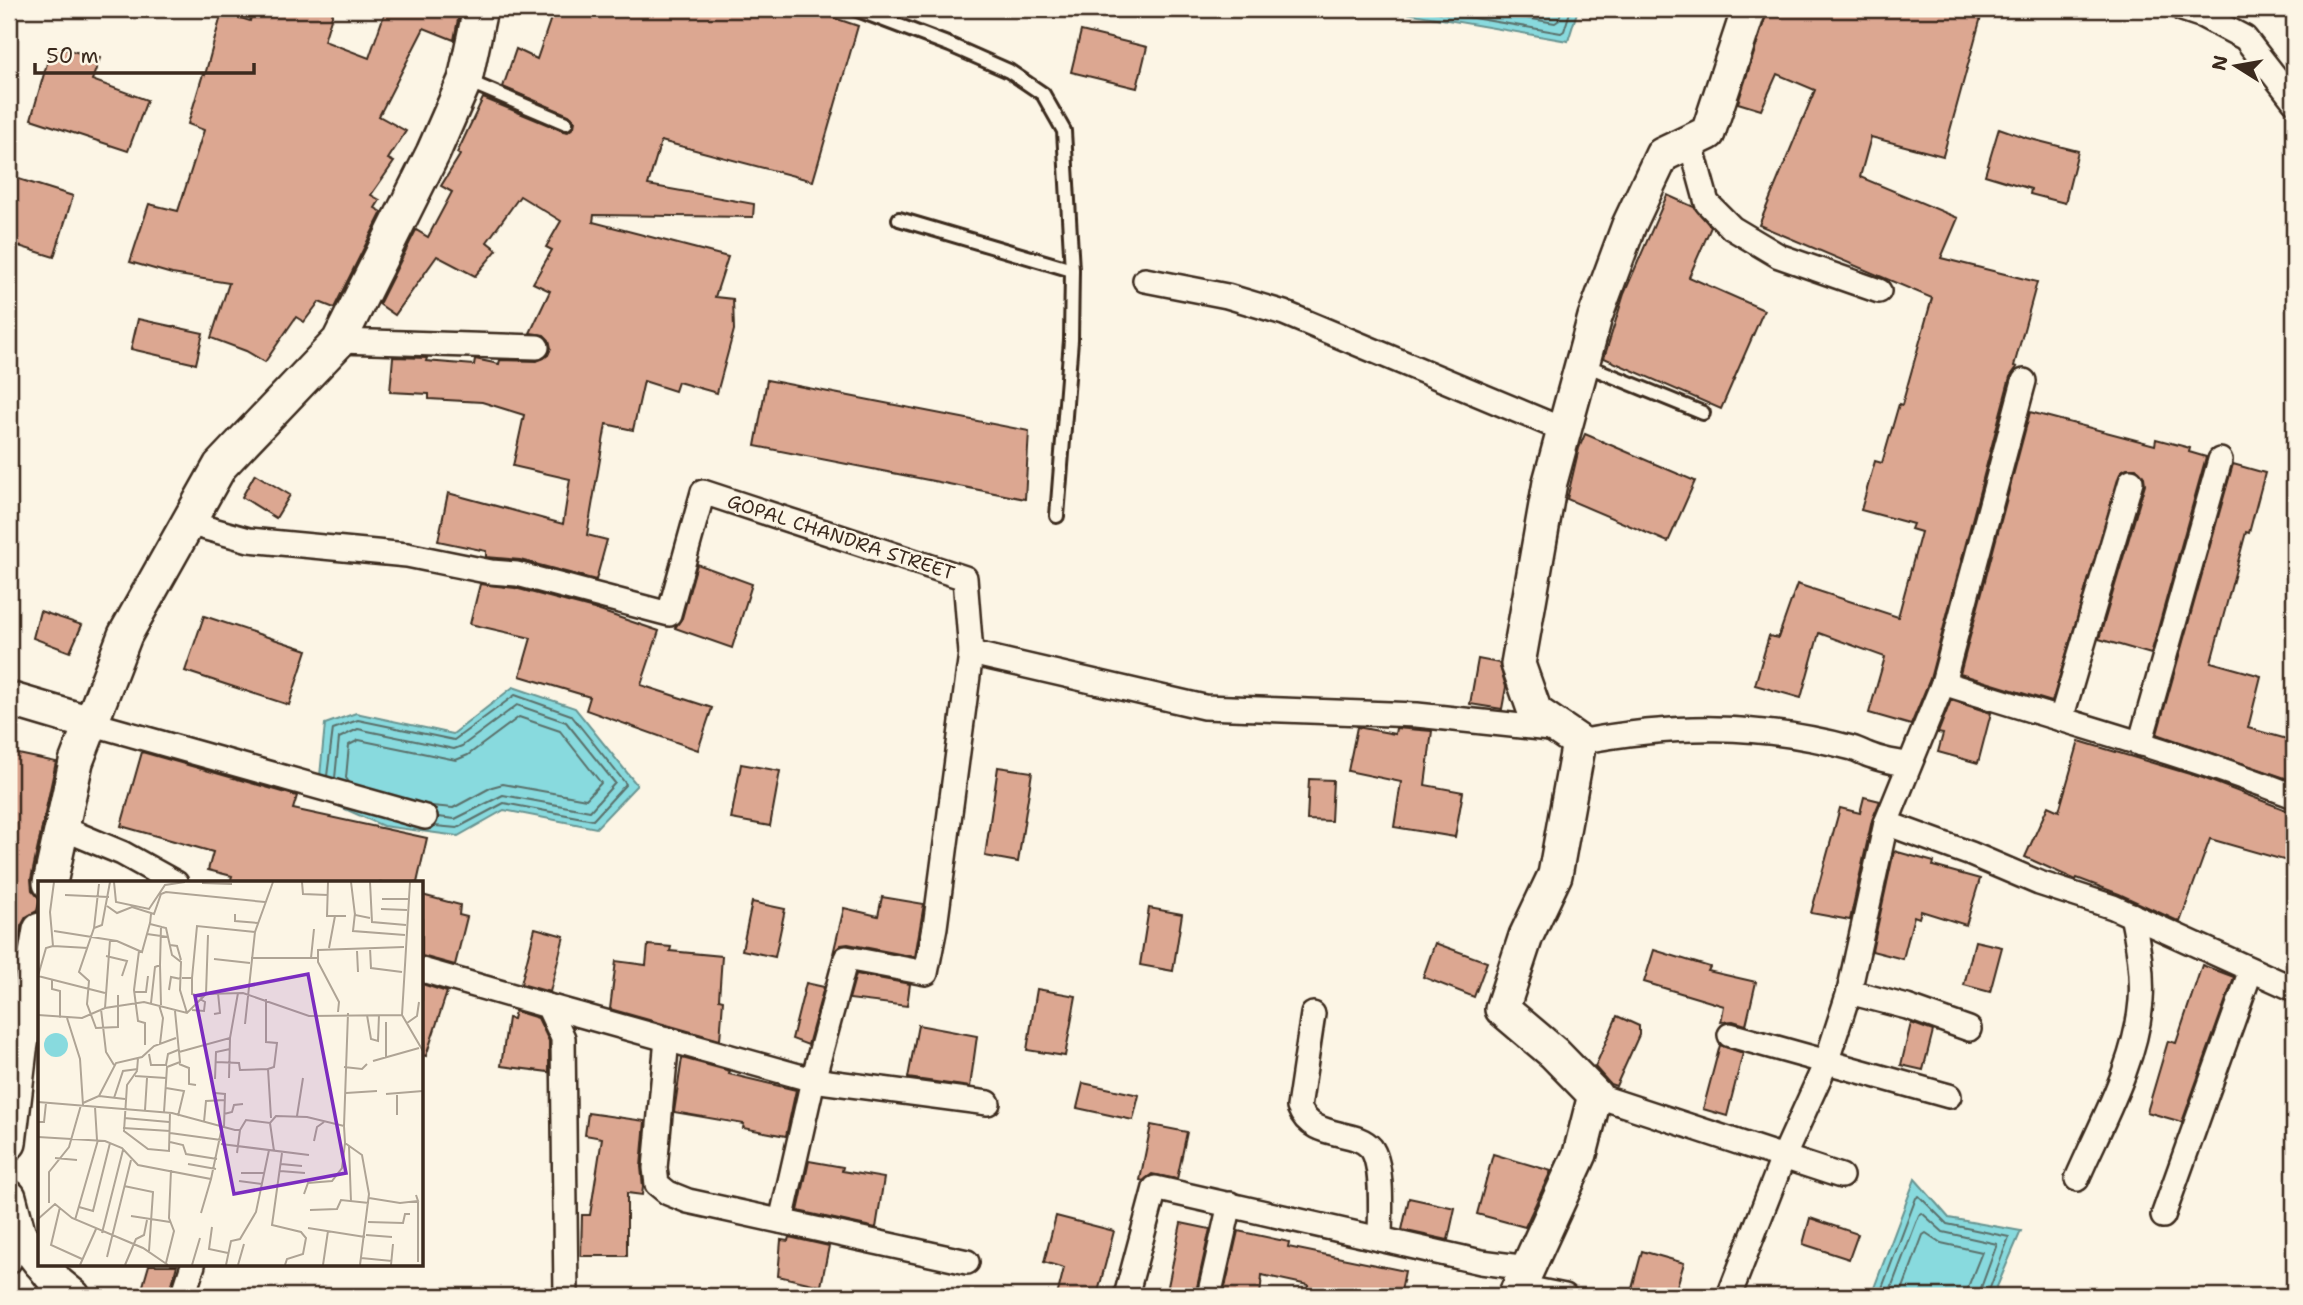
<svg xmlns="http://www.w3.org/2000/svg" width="2303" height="1305" font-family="'Shantell Sans',sans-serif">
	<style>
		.water { fill: #88dade; stroke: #699491; stroke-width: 2 }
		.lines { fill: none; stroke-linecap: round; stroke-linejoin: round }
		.shore { stroke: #5a706b; stroke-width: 2 }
		.building { fill: #dca791; stroke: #3b2a1e; stroke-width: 2 }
		.lane-casing { stroke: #3b2a1e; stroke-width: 18 }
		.street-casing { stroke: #3b2a1e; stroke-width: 28 }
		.secondary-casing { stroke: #3b2a1e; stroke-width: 38 }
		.lane { stroke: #fcf5e5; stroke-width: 12 }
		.street { stroke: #fcf5e5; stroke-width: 23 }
		.secondary { stroke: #fcf5e5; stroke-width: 33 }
		.labels { text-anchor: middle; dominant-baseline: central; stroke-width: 5; stroke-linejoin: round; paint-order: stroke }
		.street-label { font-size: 19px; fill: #3b2a1e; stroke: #fcf5e5 }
		.inset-road { fill: none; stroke: #afa495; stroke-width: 2 }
		.view { fill: #7b2cbf; fill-opacity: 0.15; stroke: #7b2cbf; stroke-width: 3.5 }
		.inset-edge { fill: none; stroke: #3b2a1e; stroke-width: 3.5 }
	</style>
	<rect width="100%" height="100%" fill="#fcf5e5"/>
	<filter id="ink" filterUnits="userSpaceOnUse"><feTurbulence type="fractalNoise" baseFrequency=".0143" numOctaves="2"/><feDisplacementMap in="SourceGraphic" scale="14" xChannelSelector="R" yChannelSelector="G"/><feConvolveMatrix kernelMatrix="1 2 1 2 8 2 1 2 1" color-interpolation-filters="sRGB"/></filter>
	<g filter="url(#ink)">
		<!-- water -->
		<g class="water">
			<polygon points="1401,9 1578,9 1568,41 1401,12"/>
			<polygon points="513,687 575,708 637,785 596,828 504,810 458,836 383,826 318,797 325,724 356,713 453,734"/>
			<polygon points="1915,1179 1949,1218 2021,1231 1993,1296 1871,1296"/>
		</g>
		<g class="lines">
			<!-- shore -->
			<g class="shore">
				<polyline points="1421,9 1561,33 1564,31 1571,9"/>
				<polyline points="1473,9 1555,23 1558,21 1562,9"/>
				<polyline points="327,776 333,729 358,720 454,740 515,695 571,715 626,784 593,820 504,803 457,828 435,826"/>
				<polyline points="335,778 339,738 358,729 454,749 462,746 517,705 566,722 615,783 590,811 503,795 455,819 438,817"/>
				<polyline points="349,782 346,778 349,745 359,740 456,760 468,755 519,717 560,731 601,783 586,799 503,784 492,787 453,808 432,806"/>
				<polyline points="1879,1296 1916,1198 1919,1196 1947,1224 2009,1237 1987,1296"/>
				<polyline points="1888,1296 1919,1215 1922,1213 1943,1232 1997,1244 1978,1296"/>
				<polyline points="1900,1296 1923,1235 1926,1233 1941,1243 1982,1252 1968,1287 1967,1296"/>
			</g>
		</g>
		<!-- building -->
		<g class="building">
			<polygon points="253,9 334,9 324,41 369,58 385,12 379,9 460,9 454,40 424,28 379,116 406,131 388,159 394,162 371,195 380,200 375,208 382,212 334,308 319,302 304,322 296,317 265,362 246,351 211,338 229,283 172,274 130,262 149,204 178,211 204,130 188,124 203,74 205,75 222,12 250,21"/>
			<polygon points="554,9 808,9 858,26 813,181 661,141 648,185 754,204 753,217 594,215 593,222 728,257 715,297 733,299 734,330 717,393 678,382 675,391 644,381 633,430 606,424 587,535 607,540 596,580 520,560 486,557 486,551 438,541 448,493 563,524 570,479 513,466 524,415 482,402 429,399 429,394 390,392 393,357 427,358 426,361 474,365 475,359 499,364 500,360 537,361 548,355 551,348 549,340 544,335 530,333 550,291 533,283 552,250 546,247 561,221 520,196 487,242 497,250 475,276 437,256 395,315 379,304 416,230 428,237 452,192 441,186 460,155 457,153 483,98 563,131 568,132 574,127 575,121 569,115 503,87 516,49 537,59"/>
			<polygon points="1768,9 1952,9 1981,17 1943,156 1871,137 1860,177 1958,218 1941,258 2037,282 2014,366 2017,367 2010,377 1930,679 1911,725 1869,713 1885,657 1819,633 1801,698 1755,685 1769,636 1778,638 1797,584 1898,617 1921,532 1911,529 1913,524 1861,510 1875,461 1882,463 1899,404 1902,405 1932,298 1759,225 1815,90 1777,74 1761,110 1738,103"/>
			<polygon points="1081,31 1147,47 1137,88 1071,72"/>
			<polygon points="52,46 100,58 92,80 147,100 128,151 31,119"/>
			<polygon points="1999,128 2027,138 2078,151 2065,203 2030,194 2031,189 1985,175"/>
			<polygon points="9,176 73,196 54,257 9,243"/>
			<polygon points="1667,195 1694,207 1711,227 1689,277 1764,310 1721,409 1604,358 1624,294"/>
			<polygon points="138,319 203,333 196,364 131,349"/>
			<polygon points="767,380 1029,431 1025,499 755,446"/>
			<polygon points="2030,412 2155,445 2156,439 2190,448 2189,452 2206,457 2151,654 2099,639 2145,484 2144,477 2136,468 2127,468 2121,471 2052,702 1960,674"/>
			<polygon points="1585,434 1695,481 1668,542 1567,499 1579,448"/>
			<polygon points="2233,464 2265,473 2249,533 2246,532 2211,662 2261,676 2248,728 2294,741 2294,758 2288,779 2157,734"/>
			<polygon points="255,474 290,495 276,518 242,497"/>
			<polygon points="697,564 752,584 732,648 675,628 682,618"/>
			<polygon points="480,584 515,588 594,609 659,631 641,685 712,708 698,750 586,710 590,697 520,676 531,638 470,624"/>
			<polygon points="40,611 82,625 70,652 33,638"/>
			<polygon points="204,616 307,650 289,705 185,671"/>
			<polygon points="1478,659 1499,663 1506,687 1502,709 1470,704"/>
			<polygon points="1951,700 1991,713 1978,763 1938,752 1943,734 1938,733"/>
			<polygon points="1357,727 1395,734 1396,728 1432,731 1425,785 1463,792 1455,837 1394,827 1401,782 1348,771"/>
			<polygon points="2079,741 2203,778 2294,813 2294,863 2210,839 2180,922 2119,894 2077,878 2076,880 2025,857 2048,806 2059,811"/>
			<polygon points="9,752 56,762 31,879 32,890 40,899 37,911 26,917 21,926 11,988 9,988"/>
			<polygon points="142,752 297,796 293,809 427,838 417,883 230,883 232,876 208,870 213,852 121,826"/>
			<polygon points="741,764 780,771 770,826 731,819"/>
			<polygon points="998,767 1032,772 1018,862 985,856"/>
			<polygon points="1309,779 1333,780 1331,821 1307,820"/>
			<polygon points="1864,797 1880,801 1872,820 1850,920 1811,913 1840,808 1860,813"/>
			<polygon points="1894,851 1934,862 1933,866 1980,879 1966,925 1921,911 1919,918 1914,916 1903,959 1872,951"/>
			<polygon points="422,895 460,905 459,915 467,917 455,965 422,956"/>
			<polygon points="882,897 924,904 915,957 848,944 841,945 833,954 844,908 878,916"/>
			<polygon points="752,902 785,909 775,957 742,950"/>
			<polygon points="1149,908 1182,914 1173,971 1140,965"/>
			<polygon points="535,928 564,936 550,992 521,984"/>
			<polygon points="1975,941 2002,947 1990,992 1964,985"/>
			<polygon points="1435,943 1487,962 1474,997 1423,977"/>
			<polygon points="648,945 671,947 670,951 722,956 719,999 723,1000 720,1040 610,1009 616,961 646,965"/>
			<polygon points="1654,950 1710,967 1708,971 1756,982 1746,1025 1733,1021 1721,1022 1724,1006 1644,982"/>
			<polygon points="2202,965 2234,977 2182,1122 2147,1112 2168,1041 2176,1043"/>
			<polygon points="856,974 910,984 907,1006 849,999"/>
			<polygon points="806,983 824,987 808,1045 792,1039"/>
			<polygon points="422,984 447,992 426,1056 422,1055"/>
			<polygon points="1037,989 1076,996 1065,1056 1027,1050"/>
			<polygon points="515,1011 538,1018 549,1041 549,1072 501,1066 508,1018 513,1019"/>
			<polygon points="1617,1016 1639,1026 1639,1035 1616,1086 1610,1084 1595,1067"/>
			<polygon points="1911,1023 1933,1031 1923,1070 1901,1065"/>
			<polygon points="918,1025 977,1036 970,1087 908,1078"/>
			<polygon points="1720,1045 1743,1053 1727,1116 1703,1109"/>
			<polygon points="682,1058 730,1071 729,1074 796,1090 786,1136 743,1128 744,1124 674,1112"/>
			<polygon points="1083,1083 1139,1095 1133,1120 1077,1108"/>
			<polygon points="588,1113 645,1121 641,1167 643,1187 642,1195 627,1193 627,1256 581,1256 582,1215 590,1215 602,1138 585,1135"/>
			<polygon points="1151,1125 1187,1132 1177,1179 1152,1174 1143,1181 1140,1180"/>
			<polygon points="1493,1154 1551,1171 1525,1227 1477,1214"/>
			<polygon points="809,1161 843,1167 842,1171 884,1178 876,1228 798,1211"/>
			<polygon points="1409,1198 1455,1208 1448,1240 1402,1230"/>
			<polygon points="1056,1216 1114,1231 1097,1296 1057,1296 1064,1268 1044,1262"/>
			<polygon points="1810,1218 1858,1234 1849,1259 1803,1244"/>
			<polygon points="1181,1223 1210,1229 1195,1296 1166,1296"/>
			<polygon points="1238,1231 1289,1242 1288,1247 1405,1271 1400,1296 1306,1296 1308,1285 1262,1275 1260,1296 1223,1296"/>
			<polygon points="789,1237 829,1246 821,1286 778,1276 781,1240 788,1241"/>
			<polygon points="1642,1251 1684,1263 1674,1296 1630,1296"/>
			<polygon points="149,1265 177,1265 169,1296 140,1296"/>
		</g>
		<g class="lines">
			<defs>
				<g id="lane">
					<polyline points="855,9 950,45 1009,71 1043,94 1064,131 1072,270 1071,340 1057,516"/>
					<polyline points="465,80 566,123"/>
					<polyline points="899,219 1072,270"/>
					<polyline points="1583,364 1703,413"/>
				</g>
				<g id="street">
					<polyline points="2182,9 2203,16 2245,38 2294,101"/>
					<polyline points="1690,141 1707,203 1732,228 1779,256 1879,291"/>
					<polyline points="1145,280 1227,296 1284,313 1564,430"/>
					<polyline points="339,341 537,347"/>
					<polyline points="188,523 249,540 407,555 491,572 517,574 669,614 703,492 965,578 971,653 935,927 926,973 846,958 813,1080 781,1221"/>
					<polyline points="971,653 1204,707 1417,715 1559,730"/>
					<path d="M1943 683C2060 720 2179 752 2294 796"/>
					<polyline points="2061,719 2131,481"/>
					<polyline points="90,723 425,817"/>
					<path d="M1579 742C1674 724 1758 723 1852 748 1859 750 1865 754 1872 756 1884 761 1897 762 1909 765"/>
					<polyline points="2140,744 2220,460"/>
					<polyline points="1886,823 1971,854 2039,883 2113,907 2294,989"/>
					<polyline points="62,828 122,853 176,883"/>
					<polyline points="422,970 548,1006 563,1038 566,1296"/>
					<polyline points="1849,992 1907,1007 1969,1029"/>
					<polyline points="548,1006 813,1080 988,1103"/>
					<path d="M1313 1014 1299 1107C1312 1141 1354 1128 1371 1148 1384 1165 1380 1217 1380 1239"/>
					<polyline points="1730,1035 1949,1096"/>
					<polyline points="667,1039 655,1168 657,1184 668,1193 688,1201 967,1262"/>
					<polyline points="1595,1095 1841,1176"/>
					<path d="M2077 1179C2101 1123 2136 1064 2141 1001 2143 972 2138 944 2132 915"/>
					<polyline points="2163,1216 2251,970"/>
					<polyline points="9,1262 19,1235"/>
					<polyline points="1520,1287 1565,1296"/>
					<polyline points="183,1296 193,1265"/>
					<polyline points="1126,1296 1155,1188 1481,1262 1528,1268"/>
					<polyline points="1209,1296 1230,1204"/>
					<polyline points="1729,1296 1783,1158 1826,1063 1849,992 1886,823 1943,683 2024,381"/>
				</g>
				<g id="secondary">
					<polyline points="9,699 90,723"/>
					<polyline points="50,883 76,762 125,635 220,466 339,341 433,153 465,80 480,9"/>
					<polyline points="9,1143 20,1050 40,930"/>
					<polyline points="9,1197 19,1235 40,1262"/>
					<polyline points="43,1265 57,1283 73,1296"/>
					<polyline points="1515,1296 1580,1154 1595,1095 1554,1053 1502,1009 1526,936 1555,875 1579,742 1535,712 1518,664 1550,482 1595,317 1629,225 1662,155 1708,133 1749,9"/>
				</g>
			</defs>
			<!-- lane casing -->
			<use href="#lane" class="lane-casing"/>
			<!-- street casing -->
			<use href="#street" class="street-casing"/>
			<!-- secondary casing -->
			<use href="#secondary" class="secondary-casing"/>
			<!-- lane -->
			<use href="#lane" class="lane"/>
			<!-- street -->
			<use href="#street" class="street"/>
			<!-- secondary -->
			<use href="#secondary" class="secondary"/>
		</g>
	</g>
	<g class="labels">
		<!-- street labels -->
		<g class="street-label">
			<text transform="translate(841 537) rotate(18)">GOPAL CHANDRA STREET</text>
		</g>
	</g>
	<!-- overview -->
	<g transform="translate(38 881)">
		<rect width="385" height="385" fill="#fcf5e5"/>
		<path d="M6 164a12 12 0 1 1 24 0a12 12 0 1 1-24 0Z" fill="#88dade"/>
		<path class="inset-road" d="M72 1 64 44 56 47 41 91 51 100 49 123 58 147 80 146V114M76 1 78 21 111 28 127 4 147 1M264 1 265 13 290 14M290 1 289 35H308M313 1 317 34 332 37M332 1 334 41 368 44M164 2 194 3M27 14 71 16M344 18H370M69 25 79 32 94 26 116 33 123 13 128 11 227 21M343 28 369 29M317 32 315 50 367 54M113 33 112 43 128 47 134 74 143 81 142 109 149 132M197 33V40L220 42M56 47 61 3M16 50 79 60 104 71 112 42M109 53 130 56M132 64 139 65 143 79M15 65 50 67M291 67 297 35M332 67 333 87 364 91M101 70 96 109 100 140 107 142V164M319 70 320 91M68 75 89 80 84 95M213 77H279M273 77 276 48M176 78 212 82M122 84 123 45M0 95 8 67 15 65 12 31 16 1M0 95 67 112M144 97H154L159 45 217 51M154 97V113L164 116M14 99V108L22 110V137M131 109 133 96 143 98M96 111H108L110 95M168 113 170 54M228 118V161L239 162 236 186 230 188 233 237M113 122 117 86 122 84 123 124M121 124 125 137 122 163M67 127 72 59M63 128 68 171 76 184M154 129 166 130 167 121 162 118M300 131 301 121 280 81V69L366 66M176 133 182 132 180 112M0 134 44 137 67 127 106 121 149 132 168 113 205 112 271 135 364 134 385 170M329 134 333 158 340 160 341 134M364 134 372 1M29 137 42 178 45 224M369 142 379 135 381 121M207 143 217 51 235 1M141 171 192 157 200 112M111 173 113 184H129M348 176V141M100 177 99 190 89 204 86 250 110 268 131 270 132 231M335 180 381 167M178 181 201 182 202 189 230 188M141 183 151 187V203L158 204M128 184 130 173 140 169M306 186 324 188 329 183M97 195 128 197M191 197 192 157M177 198 178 171 192 168M128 207 146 210 140 235M177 212 187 213 186 246M308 212 339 210M359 212V234M348 213 385 210M61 215 87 218M76 217 85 190 100 188M0 221 134 232 197 249H202L208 239 232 242 238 235 269 236 306 245 310 132M45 222 61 215 78 182 104 176 116 165 138 157M57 226 59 259M107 229 109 197M126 231 129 186 142 181 137 130M186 233 194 231 196 224 205 223M259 235 265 197M86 237 131 241M0 241H6L8 222M166 241 168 220 187 219M232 242 236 270M306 245 307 262 324 274 331 313 322 384M85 247 132 250M132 252 183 259M0 256 67 260 84 267 100 284 173 298 184 246M276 260 279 246 286 241M132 261 145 264 148 273 179 278M183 263 271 274M311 265 313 321M199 272 202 249M244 272 234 344 263 351 268 357 265 373 249 378 247 384M17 277 39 279M150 283 178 288M243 283 264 285M242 290 267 292M203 292H227M201 300 224 303M86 305 115 311 111 370M266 313 270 302 294 300 304 287 307 262M331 317 362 322 380 320 378 314M380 320V381M11 322V291L31 266 43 224M22 326 13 364 44 378M41 326 55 330 72 262M272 329 299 328 303 319 331 322M163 332 173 298M93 335 132 341M0 338 17 323 34 337 105 367 130 384M37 339 60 259M330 341 365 342 367 333H372M174 346 171 368 190 372M270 347 327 356M64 352 85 269M328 354 354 356M69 376 93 279M323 377 354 380M128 382 136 350 131 337 133 289M42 384 58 348M87 384 98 358 106 354 109 339M154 384 162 357M188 384 193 360 202 358 218 331 231 269M200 384 206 363M285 384 290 350M353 384 355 363"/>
		<path class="view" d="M270 93 308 292 196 313 157 115Z"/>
		<rect width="385" height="385" class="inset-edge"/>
	</g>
	<!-- margin -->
	<rect width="2303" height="1305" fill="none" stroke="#fcf5e5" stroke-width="35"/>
	<rect x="18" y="18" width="2268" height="1270" fill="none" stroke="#3b2a1e" stroke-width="2.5" filter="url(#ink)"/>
	<!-- north arrow -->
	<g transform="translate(2236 66) rotate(281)" stroke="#fcf5e5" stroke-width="5" paint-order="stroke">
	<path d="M0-5L12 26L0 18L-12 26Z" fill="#3b2a1e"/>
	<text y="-10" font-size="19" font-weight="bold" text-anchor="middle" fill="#3b2a1e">N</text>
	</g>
	<!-- scale -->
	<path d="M35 63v10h219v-10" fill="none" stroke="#3b2a1e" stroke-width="3.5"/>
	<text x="46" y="63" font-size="21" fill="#3b2a1e" stroke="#fcf5e5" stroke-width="5" paint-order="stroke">50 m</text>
</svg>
